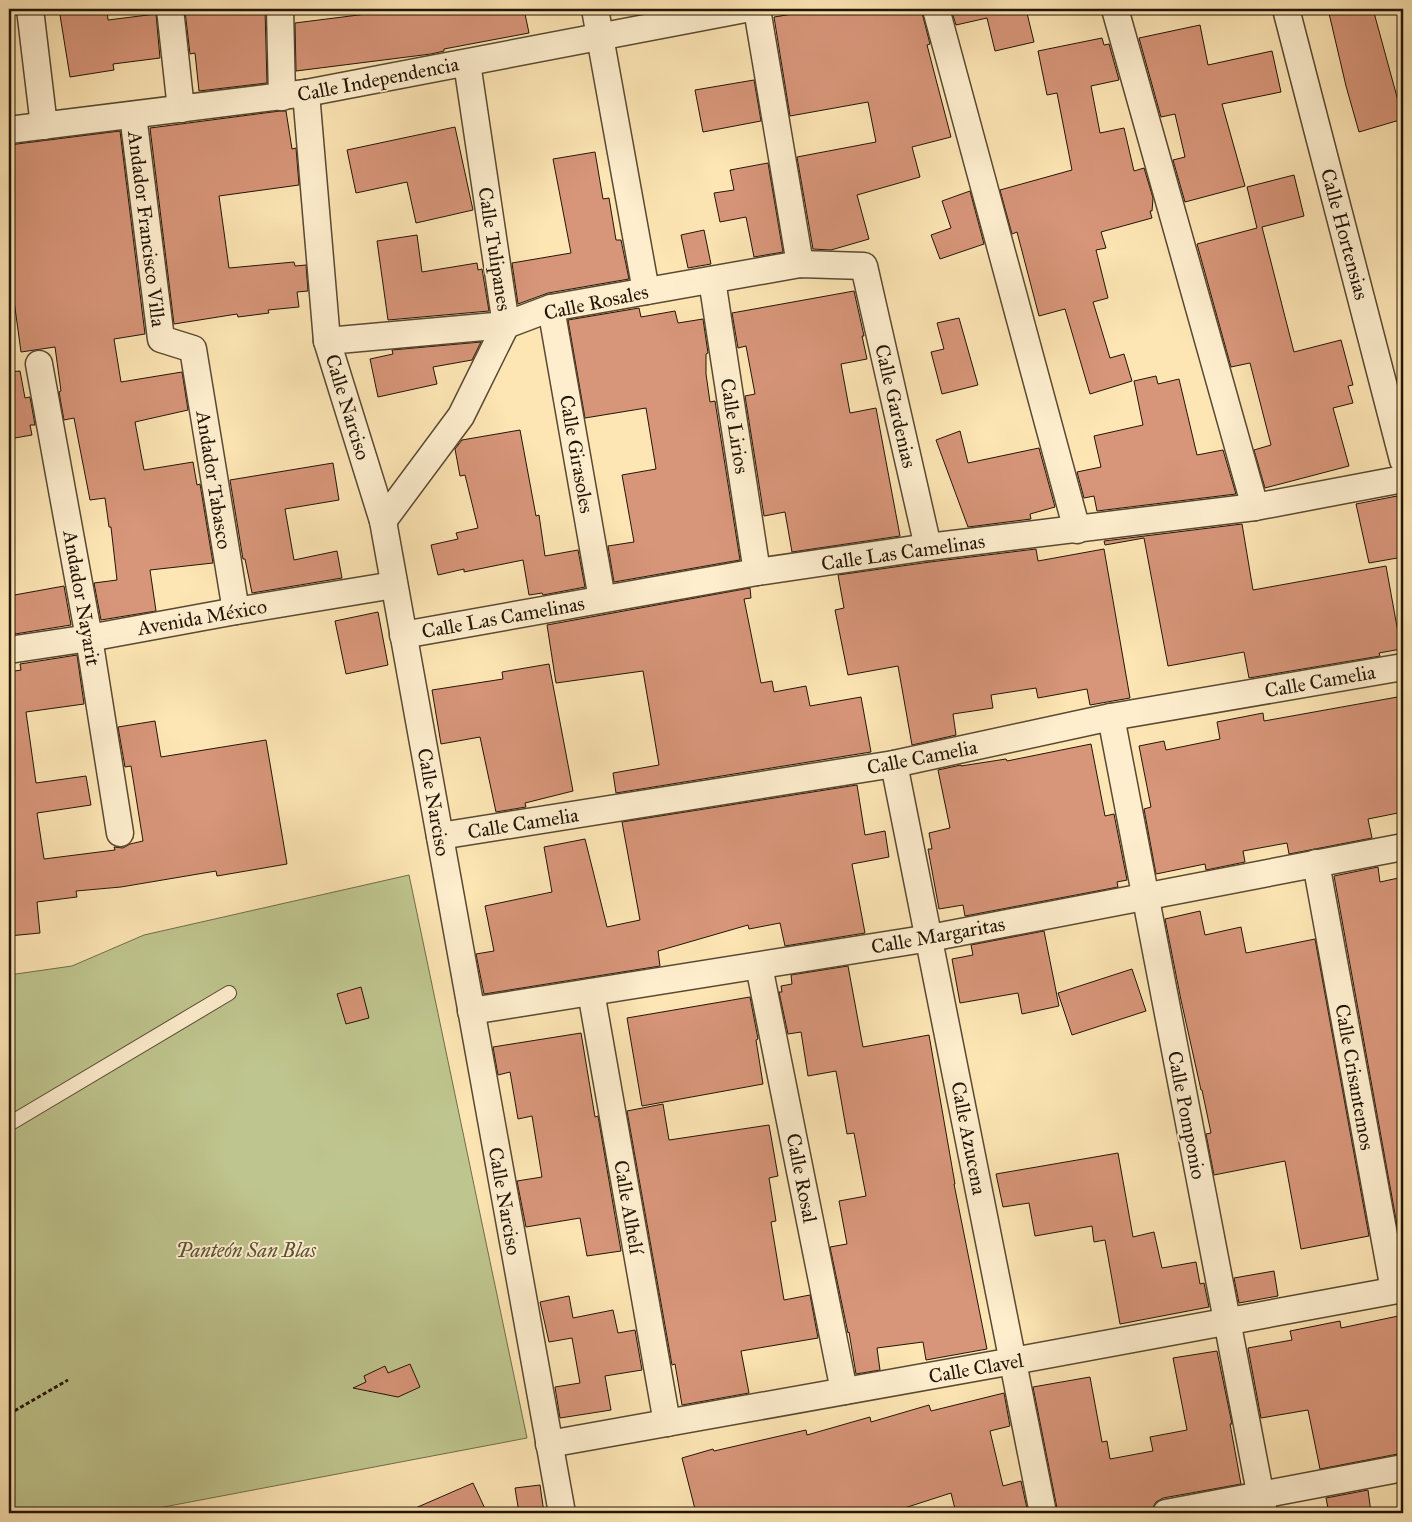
<svg xmlns="http://www.w3.org/2000/svg" width="1412" height="1522" font-family="'IM FELL Great Primer',serif">
	<style>
		.green { fill: #bfc58e; stroke: #706d4a }
		.building { fill: #d79579; stroke: #221507 }
		.lines { fill: none; stroke-linecap: round; stroke-linejoin: round }
		.lane-casing { stroke: #594932; stroke-width: 16 }
		.street-casing { stroke: #594932; stroke-width: 29 }
		.path { stroke: #221507; stroke-width: 3; stroke-dasharray: 4 2.5; stroke-linecap: butt }
		.lane { stroke: #feeece; stroke-width: 14 }
		.street { stroke: #feeece; stroke-width: 26 }
		.labels { text-anchor: middle; dominant-baseline: central; stroke-width: 4; stroke-linejoin: round; paint-order: stroke }
		.street-label { font-size: 20px; fill: #221507; stroke: #feeece }
		.park-label { font-size: 20px; font-style: italic; fill: #595336; stroke: #feeece }
	</style>
	<rect width="100%" height="100%" fill="#fde5b4"/>
	<filter id="stains"><feTurbulence type="fractalNoise" baseFrequency=".004" numOctaves="4"/><feColorMatrix values="0 0 0 0 .2 0 0 0 0 .09 0 0 0 0 .02 0 0 0 .5 -.17"/></filter>
	<radialGradient id="worn" r=".72"><stop offset=".6" stop-color="#630" stop-opacity="0"/><stop offset="1" stop-color="#630" stop-opacity=".3"/></radialGradient>
	<!-- green -->
	<polygon class="green" points="409,875 527,1438 132,1513 9,1513 9,975 72,966 144,935"/>
	<!-- building -->
	<g class="building">
		<polygon points="59,9 107,9 108,20 156,14 160,58 113,64 114,70 70,77"/>
		<polygon points="200,9 265,9 267,83 199,91 195,53 190,54 185,11"/>
		<polygon points="406,9 524,9 529,33 444,49 444,51 431,54 296,71 295,23"/>
		<polygon points="804,9 921,9 930,44 927,45 951,137 912,147 920,177 857,195 869,239 831,250 813,249 797,157 876,142 868,102 790,116 774,17 805,12"/>
		<polygon points="951,9 1026,9 1034,42 995,51 987,18 956,25"/>
		<polygon points="1328,9 1373,9 1403,119 1359,132 1346,86"/>
		<polygon points="1200,25 1208,65 1272,51 1281,92 1222,104 1245,186 1185,202 1173,160 1185,157 1175,114 1161,117 1139,38"/>
		<polygon points="1102,38 1104,45 1109,44 1119,80 1091,86 1100,133 1124,128 1134,171 1144,168 1153,198 1152,211 1150,211 1152,218 1101,232 1106,248 1096,250 1108,298 1093,302 1110,358 1124,354 1132,381 1090,394 1065,309 1039,316 1017,232 1012,234 1000,190 1072,170 1057,93 1047,95 1038,51"/>
		<polygon points="754,80 761,121 703,132 695,90"/>
		<polygon points="280,111 286,111 292,149 296,148 299,185 219,196 229,268 294,262 295,266 306,265 308,291 297,292 299,307 268,310 269,313 238,317 237,314 174,324 150,128"/>
		<polygon points="455,127 473,210 416,223 407,182 356,193 347,150"/>
		<polygon points="120,131 145,334 114,339 121,382 182,372 188,410 135,422 144,470 193,462 197,485 200,484 213,563 150,570 156,611 101,620 94,583 117,580 111,527 109,527 105,498 90,500 74,418 64,420 59,392 61,391 55,347 21,352 9,264 9,145"/>
		<polygon points="595,152 603,199 609,198 616,240 621,240 629,279 548,293 518,304 512,263 571,253 553,159"/>
		<polygon points="768,163 783,252 754,257 746,217 720,222 714,193 734,190 730,170"/>
		<polygon points="1294,175 1304,216 1262,227 1294,352 1341,340 1353,385 1348,386 1353,403 1333,408 1349,466 1265,488 1254,450 1271,445 1250,363 1231,367 1197,244 1257,228 1247,187"/>
		<polygon points="970,191 984,244 940,259 931,235 951,228 942,201"/>
		<polygon points="704,230 711,264 688,268 681,235"/>
		<polygon points="417,235 422,272 477,263 478,270 482,269 489,311 388,320 377,241"/>
		<polygon points="854,291 864,336 862,336 867,359 841,364 850,413 876,408 900,536 792,552 785,512 764,516 745,396 755,394 746,346 738,348 732,313"/>
		<polygon points="639,308 641,317 675,311 678,323 703,319 708,353 706,354 706,374 710,402 715,401 740,560 614,582 608,546 634,542 622,475 656,469 646,408 585,418 568,320"/>
		<polygon points="959,318 978,385 942,394 931,352 944,349 937,323"/>
		<polygon points="481,342 472,360 433,367 437,384 378,397 370,359 393,354 392,350"/>
		<polygon points="20,371 25,398 30,397 35,425 30,425 32,435 9,439 9,372"/>
		<polygon points="1156,376 1158,384 1179,379 1197,455 1223,450 1236,494 1097,511 1094,496 1084,498 1077,472 1101,467 1094,436 1143,425 1134,381"/>
		<polygon points="520,430 536,516 539,515 545,556 578,550 585,587 543,595 542,593 529,595 523,560 464,572 464,569 438,575 431,545 458,539 456,533 478,528 465,475 460,476 455,449 462,440"/>
		<polygon points="960,431 968,463 1039,448 1055,507 1030,514 1031,519 968,527 936,440"/>
		<polygon points="333,463 339,500 285,509 294,560 337,551 342,578 252,593 245,559 243,559 230,480"/>
		<polygon points="1397,496 1403,525 1403,557 1369,563 1356,504"/>
		<polygon points="1242,524 1253,590 1386,566 1401,649 1379,653 1380,656 1249,678 1244,652 1168,666 1144,538 1105,545 1104,541"/>
		<polygon points="1036,549 1038,561 1104,549 1130,698 1090,705 1087,689 1038,698 1036,688 991,695 993,708 953,714 956,735 912,745 898,666 848,675 835,610 844,608 838,575 930,562"/>
		<polygon points="64,586 71,625 15,634 9,596"/>
		<polygon points="750,588 751,598 744,599 761,683 772,681 774,692 806,686 810,706 861,697 871,752 616,793 613,773 659,765 643,671 556,683 547,625"/>
		<polygon points="378,612 388,665 346,674 335,621"/>
		<polygon points="77,655 84,704 26,712 36,783 86,776 91,805 37,813 44,859 115,850 114,847 123,848 130,844 143,841 131,766 125,767 118,727 155,721 161,757 266,740 287,864 217,876 216,871 121,887 76,891 77,897 37,902 40,933 9,936 9,672 21,670 20,664"/>
		<polygon points="549,664 573,791 525,803 526,807 496,812 480,737 441,744 432,690 503,679 502,672"/>
		<polygon points="1403,696 1403,812 1368,819 1372,838 1289,854 1287,843 1243,851 1245,862 1206,870 1205,864 1156,874 1144,809 1151,807 1139,746 1164,741 1166,750 1220,739 1217,722 1263,713 1264,721"/>
		<polygon points="1091,744 1105,816 1114,814 1127,880 1117,882 1118,887 965,916 963,905 939,909 928,849 932,849 929,833 950,828 938,770 961,765 961,766 1006,759 1007,761"/>
		<polygon points="857,785 865,835 885,831 889,857 852,864 865,933 785,946 780,923 749,929 748,925 658,951 660,966 484,994 476,954 494,951 485,906 552,892 544,847 585,839 607,927 640,920 622,822"/>
		<polygon points="1378,867 1380,882 1403,877 1403,1224 1397,1225 1334,876"/>
		<polygon points="1200,911 1205,935 1241,927 1246,953 1315,939 1369,1236 1301,1249 1285,1161 1214,1175 1206,1134 1211,1133 1202,1090 1201,1090 1181,1000 1165,919"/>
		<polygon points="1044,931 1059,1006 1022,1014 1018,993 960,1003 952,959 973,955 971,945"/>
		<polygon points="848,966 863,1047 929,1035 955,1184 954,1184 987,1349 926,1360 923,1342 877,1348 880,1370 856,1374 849,1332 848,1333 830,1247 847,1244 839,1201 866,1196 854,1133 847,1134 836,1071 808,1076 801,1032 788,1034 779,992 782,992 781,986 792,984 791,975"/>
		<polygon points="1132,969 1146,1011 1072,1035 1058,993"/>
		<polygon points="361,987 369,1018 346,1024 337,994"/>
		<polygon points="750,997 758,1039 756,1040 763,1084 642,1106 627,1018"/>
		<polygon points="581,1033 595,1117 598,1116 621,1251 587,1256 580,1218 526,1227 517,1181 542,1177 532,1116 518,1119 510,1072 498,1075 493,1047"/>
		<polygon points="663,1104 669,1140 769,1125 778,1176 769,1178 776,1221 771,1222 784,1300 810,1295 818,1338 741,1351 749,1393 682,1405 675,1364 672,1365 627,1111"/>
		<polygon points="1118,1153 1133,1237 1154,1232 1162,1268 1196,1262 1200,1284 1204,1283 1209,1307 1120,1324 1105,1240 1094,1242 1092,1226 1035,1236 1029,1203 1003,1207 996,1174"/>
		<polygon points="1274,1271 1278,1296 1239,1303 1234,1278"/>
		<polygon points="569,1296 573,1318 613,1310 618,1333 635,1330 642,1370 605,1376 611,1410 560,1418 555,1387 580,1383 572,1338 549,1342 540,1302"/>
		<polygon points="1403,1315 1403,1453 1320,1469 1308,1410 1261,1418 1248,1348 1292,1340 1290,1331 1340,1321 1341,1328"/>
		<polygon points="1217,1351 1232,1424 1230,1424 1241,1484 1163,1498 1156,1502 1152,1509 1130,1513 1121,1513 1120,1509 1096,1513 1058,1513 1033,1387 1090,1377 1102,1442 1107,1441 1110,1459 1153,1451 1150,1437 1187,1430 1173,1358"/>
		<polygon points="410,1364 420,1387 398,1397 353,1388 366,1382 364,1376 385,1366 388,1373"/>
		<polygon points="1004,1393 1010,1426 990,1431 1003,1486 1021,1481 1028,1513 956,1513 951,1493 889,1513 696,1513 682,1458 713,1449 714,1451 806,1430 807,1435 870,1417 871,1422 929,1405 931,1411"/>
		<polygon points="473,1483 487,1513 404,1513"/>
		<polygon points="540,1485 544,1513 519,1513 515,1488"/>
		<polygon points="1368,1490 1371,1513 1329,1513 1326,1498"/>
	</g>
	<g class="lines">
		<defs>
			<polyline id="lane" points="9,1124 229,993"/>
			<g id="street">
				<polyline points="30,9 44,126"/>
				<polyline points="170,9 181,109"/>
				<polyline points="280,9 282,97"/>
				<polyline points="595,9 646,291"/>
				<polyline points="757,9 800,264"/>
				<polyline points="936,9 1077,530"/>
				<polyline points="1115,9 1255,507"/>
				<polyline points="1286,9 1403,460"/>
				<polyline points="306,93 327,341 383,521 562,1513"/>
				<polyline points="133,115 161,339 193,349 236,611"/>
				<polyline points="9,130 306,93 745,9"/>
				<polyline points="712,280 757,572"/>
				<polyline points="551,308 602,599"/>
				<polyline points="327,341 506,325 551,308 800,264 864,266 928,547"/>
				<polyline points="39,364 89,638 120,833"/>
				<polyline points="383,521 461,416 506,325 467,63"/>
				<polyline points="403,635 757,572 928,547 1255,507 1403,479"/>
				<polyline points="9,650 89,638 236,611 394,585"/>
				<polyline points="1111,717 1264,1513"/>
				<polyline points="894,764 1043,1513"/>
				<polyline points="440,836 894,764 1111,717 1403,667"/>
				<polyline points="1316,863 1394,1290"/>
				<polyline points="759,966 844,1391"/>
				<polyline points="591,992 667,1423"/>
				<polyline points="471,1011 930,938 1403,847"/>
				<polyline points="549,1444 1013,1361 1403,1289"/>
				<polyline points="1166,1513 1403,1468"/>
			</g>
		</defs>
		<!-- lane casing -->
		<use href="#lane" class="lane-casing"/>
		<!-- street casing -->
		<use href="#street" class="street-casing"/>
		<!-- path -->
		<polyline class="path" points="9,1414 68,1380"/>
		<!-- lane -->
		<use href="#lane" class="lane"/>
		<!-- street -->
		<use href="#street" class="street"/>
	</g>
	<g class="labels">
		<!-- street labels -->
		<g class="street-label">
			<text transform="translate(378 79) rotate(-11)">Calle Independencia</text>
			<text transform="translate(147 229) rotate(83)">Andador Francisco Villa</text>
			<text transform="translate(1345 234) rotate(75)">Calle Hortensias</text>
			<text transform="translate(495 249) rotate(81)">Calle Tulipanes</text>
			<text transform="translate(596 302) rotate(-12)">Calle Rosales</text>
			<text transform="translate(896 406) rotate(77)">Calle Gardenias</text>
			<text transform="translate(348 407) rotate(73)">Calle Narciso</text>
			<text transform="translate(735 426) rotate(81)">Calle Lirios</text>
			<text transform="translate(577 454) rotate(80)">Calle Girasoles</text>
			<text transform="translate(214 480) rotate(81)">Andador Tabasco</text>
			<text transform="translate(903 552) rotate(-8)">Calle Las Camelinas</text>
			<text transform="translate(82 598) rotate(80)">Andador Nayarit</text>
			<text transform="translate(202 617) rotate(-10)">Avenida México</text>
			<text transform="translate(503 617) rotate(-10)">Calle Las Camelinas</text>
			<text transform="translate(1320 681) rotate(-10)">Calle Camelia</text>
			<text transform="translate(922 757) rotate(-11)">Calle Camelia</text>
			<text transform="translate(434 802) rotate(80)">Calle Narciso</text>
			<text transform="translate(523 823) rotate(-9)">Calle Camelia</text>
			<text transform="translate(938 935) rotate(-10)">Calle Margaritas</text>
			<text transform="translate(1355 1077) rotate(80)">Calle Crisantemos</text>
			<text transform="translate(1187 1115) rotate(79)">Calle Pomponio</text>
			<text transform="translate(969 1138) rotate(79)">Calle Azucena</text>
			<text transform="translate(802 1178) rotate(79)">Calle Rosal</text>
			<text transform="translate(505 1201) rotate(80)">Calle Narciso</text>
			<text transform="translate(629 1207) rotate(80)">Calle Alhelí</text>
			<text transform="translate(976 1368) rotate(-10)">Calle Clavel</text>
		</g>
		<!-- park labels -->
		<g class="park-label">
			<text x="246" y="1250">Panteón San Blas</text>
		</g>
	</g>
	<!-- margin -->
	<rect width="1412" height="1522" fill="none" stroke="#fde5b4" stroke-width="30"/>
	<rect x="10" y="10" width="1392" height="1502" fill="none" stroke="#221507" stroke-width="2.5"/>
	<rect x="15" y="15" width="1382" height="1492" fill="none" stroke="#221507"/>
	<rect width="100%" height="100%" filter="url(#stains)"/>
	<rect width="100%" height="100%" fill="url(#worn)"/>
</svg>
